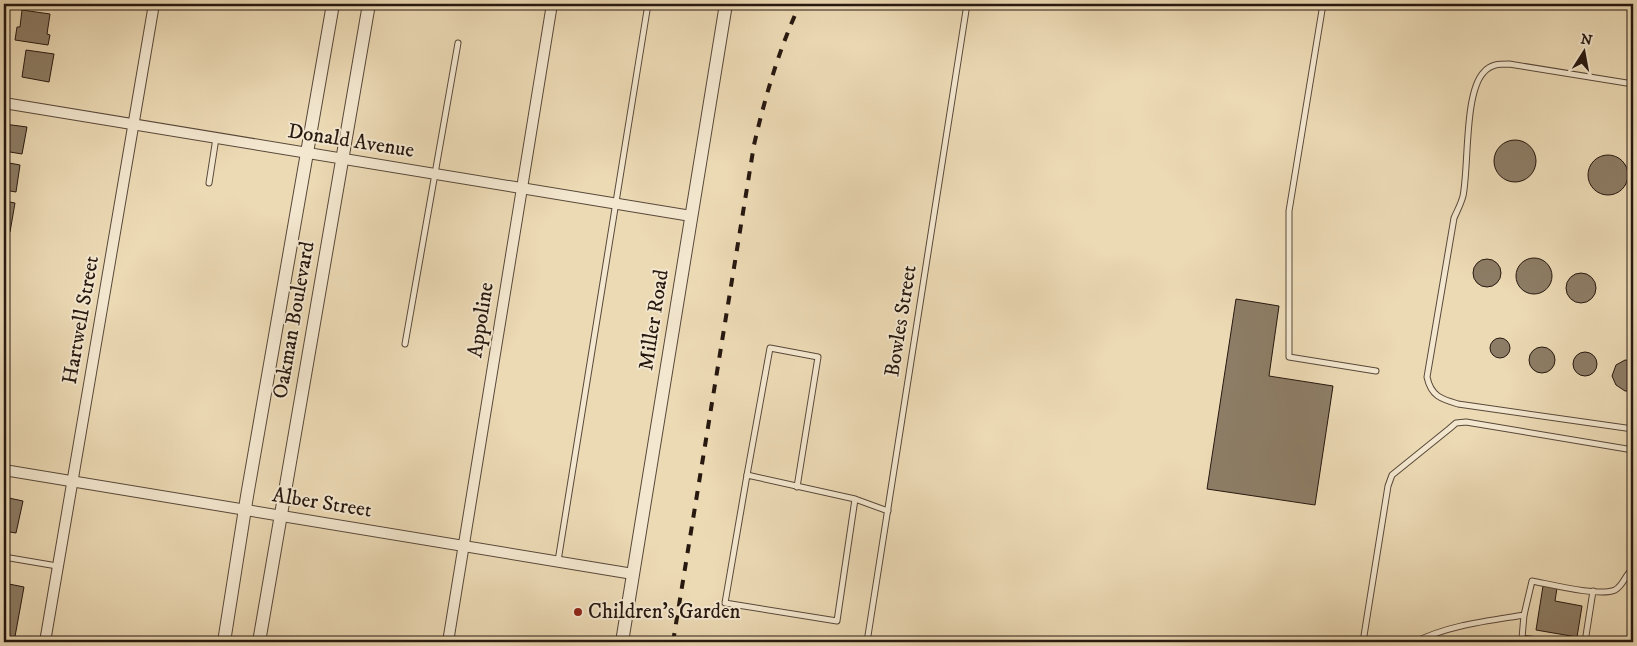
<svg xmlns="http://www.w3.org/2000/svg" width="1637" height="646" font-family="'IM FELL DW Pica',serif">
	<style>
		.building { fill: #8d7d66; stroke: #271810 }
		.lines { fill: none; stroke-linecap: round; stroke-linejoin: round }
		.service-casing { stroke: #584839; stroke-width: 7 }
		.minor-casing { stroke: #584839; stroke-width: 12 }
		.tertiary-casing { stroke: #584839; stroke-width: 14 }
		.service { stroke: #f3e7cf; stroke-width: 5 }
		.minor { stroke: #f3e7cf; stroke-width: 10 }
		.tertiary { stroke: #f3e7cf; stroke-width: 12 }
		.rail { stroke: #271810; stroke-width: 4; stroke-dasharray: 9 9; stroke-linecap: butt }
		.poi-dot { fill: #8f2418; stroke: #f3e7cf; stroke-width: 2 }
		.labels { text-anchor: middle; dominant-baseline: central; stroke-width: 4; stroke-linejoin: round; paint-order: stroke }
		.street-label { font-size: 21px; fill: #271810; stroke: #f3e7cf }
		.poi-label { font-size: 21px; fill: #271810; stroke: #f3e7cf; text-anchor: start }
	</style>
	<rect width="100%" height="100%" fill="#ecdab5"/>
	<filter id="stains"><feTurbulence type="fractalNoise" baseFrequency=".004" numOctaves="4"/><feColorMatrix values="0 0 0 0 .2 0 0 0 0 .09 0 0 0 0 .02 0 0 0 .5 -.17"/></filter>
	<radialGradient id="worn" r=".72"><stop offset=".6" stop-color="#630" stop-opacity="0"/><stop offset="1" stop-color="#630" stop-opacity=".3"/></radialGradient>
	<!-- building -->
	<g class="building">
		<polygon points="22,10 50,14 47,34 50,35 48,45 15,40 17,27 20,27"/>
		<polygon points="26,50 54,54 49,82 22,77"/>
		<polygon points="4,124 27,127 22,154 4,151"/>
		<circle cx="1515" cy="161" r="21"/>
		<circle cx="1608" cy="175" r="20"/>
		<polygon points="4,162 20,165 16,192 4,190"/>
		<polygon points="4,201 15,203 10,232 4,231"/>
		<polygon points="4,241 7,242 4,263"/>
		<circle cx="1534" cy="276" r="18"/>
		<circle cx="1487" cy="273" r="14"/>
		<polygon points="1633,265 1633,295 1629,282 1630,274"/>
		<circle cx="1581" cy="288" r="15"/>
		<polygon points="1236,299 1279,306 1269,376 1333,386 1315,505 1207,489"/>
		<circle cx="1500" cy="348" r="10"/>
		<circle cx="1542" cy="360" r="13"/>
		<circle cx="1585" cy="364" r="12"/>
		<polygon points="1625,360 1633,361 1633,390 1630,391 1625,391 1616,385 1612,376 1616,365"/>
		<polygon points="4,497 23,501 16,533 4,531"/>
		<polygon points="4,583 24,587 14,642 4,642"/>
		<polygon points="1543,586 1557,588 1555,601 1582,606 1577,637 1536,630"/>
	</g>
	<g class="lines">
		<defs>
			<g id="service">
				<polyline points="1323,4 1289,211 1289,357 1376,371"/>
				<path d="M1633 84 1509 64C1499 64 1491 64 1484 72 1464 92 1469 167 1463 196 1461 204 1457 211 1454 218L1427 377C1431 396 1441 399 1458 404L1633 429"/>
				<polyline points="209,183 216,138"/>
				<polyline points="405,344 458,43"/>
				<polyline points="747,475 770,348 818,357 797,487"/>
				<polyline points="855,499 837,621 725,603 747,475 855,499 888,511"/>
				<polyline points="4,557 57,566"/>
				<polyline points="558,561 648,4"/>
				<polyline points="1524,615 1522,638 1554,642"/>
				<polyline points="867,642 967,4"/>
				<polyline points="1363,642 1388,486 1392,475 1449,429 1456,423 1466,422 1633,450"/>
				<path d="M1415 642C1449 625 1487 621 1524 615L1532 581C1549 584 1600 597 1615 590 1624 585 1625 574 1633 569"/>
				<polyline points="1585,642 1593,591"/>
			</g>
			<g id="minor">
				<polyline points="4,103 691,216"/>
				<polyline points="4,470 633,574"/>
				<polyline points="45,642 154,4"/>
				<polyline points="448,642 552,4"/>
			</g>
			<g id="tertiary">
				<polyline points="224,642 247,496 333,4"/>
				<polyline points="259,642 369,4"/>
				<polyline points="622,642 726,4"/>
			</g>
		</defs>
		<!-- service casing -->
		<use href="#service" class="service-casing"/>
		<!-- minor casing -->
		<use href="#minor" class="minor-casing"/>
		<!-- tertiary casing -->
		<use href="#tertiary" class="tertiary-casing"/>
		<!-- service -->
		<use href="#service" class="service"/>
		<!-- minor -->
		<use href="#minor" class="minor"/>
		<!-- tertiary -->
		<use href="#tertiary" class="tertiary"/>
		<!-- rail -->
		<path class="rail" d="M673 642 754 145C765 97 779 49 800 4"/>
	</g>
	<!-- markers -->
	<circle class="poi-dot" cx="578" cy="612" r="5"/>
	<g class="labels">
		<!-- street labels -->
		<g class="street-label">
			<text transform="translate(351 141) rotate(9)">Donald Avenue</text>
			<text transform="translate(81 320) rotate(-80)">Hartwell Street</text>
			<text transform="translate(294 320) rotate(-80)">Oakman Boulevard</text>
			<text transform="translate(481 320) rotate(-81)">Appoline</text>
			<text transform="translate(654 320) rotate(-81)">Miller Road</text>
			<text transform="translate(901 321) rotate(-81)">Bowles Street</text>
			<text transform="translate(322 503) rotate(9)">Alber Street</text>
		</g>
		<!-- poi labels -->
		<g class="poi-label">
			<text x="588" y="612">Children's Garden</text>
		</g>
	</g>
	<!-- margin -->
	<rect width="1637" height="646" fill="none" stroke="#ecdab5" stroke-width="20"/>
	<rect x="5" y="5" width="1627" height="636" fill="none" stroke="#271810" stroke-width="2.5"/>
	<rect x="10" y="10" width="1617" height="626" fill="none" stroke="#271810"/>
	<!-- north arrow -->
	<g transform="translate(1584 52) rotate(11)" stroke="#f3e7cf" stroke-width="4" paint-order="stroke">
	<path d="M0-4L9 19L0 12L-9 19Z" fill="#271810"/>
	<text y="-8" font-size="14" font-weight="bold" text-anchor="middle" fill="#271810">N</text>
	</g>
	<rect width="100%" height="100%" filter="url(#stains)"/>
	<rect width="100%" height="100%" fill="url(#worn)"/>
</svg>
